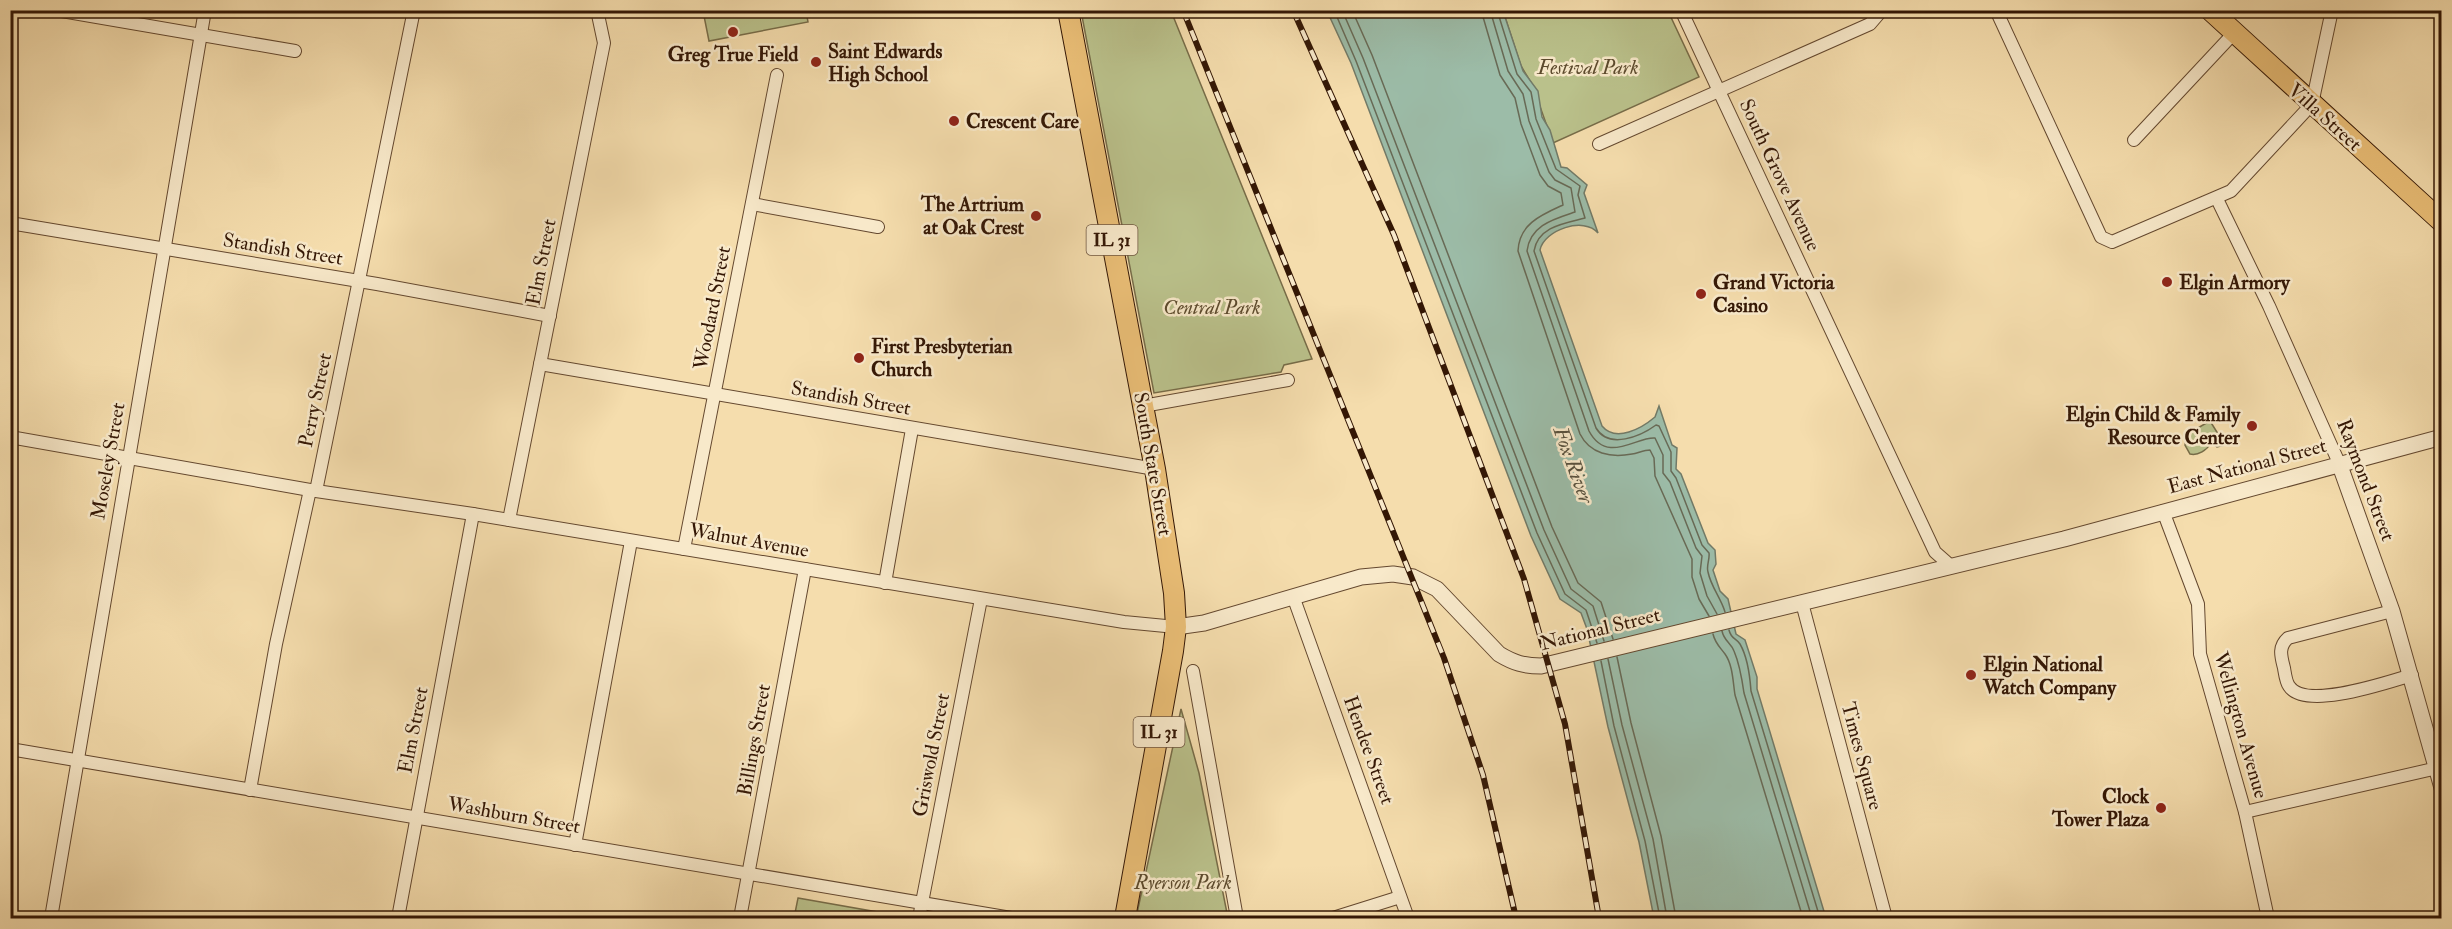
<svg xmlns="http://www.w3.org/2000/svg" width="2452" height="929" font-family="'IM FELL Double Pica',serif">
	<style>
		.green { fill: #bac18b; stroke: #776c48; stroke-width: 1.5 }
		.water { fill: #9cbca8; stroke: #727a67; stroke-width: 1.5 }
		.lines { fill: none; stroke-linecap: round; stroke-linejoin: round }
		.shore { stroke: #686a56; stroke-width: 1.5 }
		.minor-casing { stroke: #64482f; stroke-width: 14 }
		.tertiary-casing { stroke: #64482f; stroke-width: 17 }
		.primary-casing { stroke: #341705; stroke-width: 22 }
		.minor { stroke: #f8e9ca; stroke-width: 12 }
		.tertiary { stroke: #f8e9ca; stroke-width: 15 }
		.primary { stroke: #eabe76; stroke-width: 20 }
		.rail-casing { stroke: #341705; stroke-width: 6 }
		.rail { stroke: #f8e9ca; stroke-width: 4; stroke-dasharray: 11; stroke-linecap: butt }
		.poi-dot { fill: #8f2418; stroke: #f8e9ca; stroke-width: 2 }
		.labels { text-anchor: middle; dominant-baseline: central; stroke-width: 5; stroke-linejoin: round; paint-order: stroke }
		.shield { fill: #f8e9ca; stroke: #6f5640; stroke-width: 1.5 }
		.shield-label { font-size: 18px; font-weight: bold; fill: #341705 }
		.poi-label { font-size: 20px; font-weight: bold; fill: #341705; stroke: #f8e9ca; text-anchor: start }
		.park-label { font-size: 20px; font-style: italic; fill: #5c4a2d; stroke: #f8e9ca }
		.street-label { font-size: 20px; fill: #341705; stroke: #f8e9ca }
		.water-label { font-size: 21px; font-style: italic; fill: #58513e; stroke: #f8e9ca }
	</style>
	<rect width="100%" height="100%" fill="#f5ddad"/>
	<filter id="stains"><feTurbulence type="fractalNoise" baseFrequency=".00333" numOctaves="4"/><feColorMatrix values="0 0 0 0 .2 0 0 0 0 .09 0 0 0 0 .02 0 0 0 .5 -.17"/></filter>
	<radialGradient id="worn" r=".72"><stop offset=".6" stop-color="#630" stop-opacity="0"/><stop offset="1" stop-color="#630" stop-opacity=".3"/></radialGradient>
	<!-- green -->
	<g class="green">
		<polygon points="703,11 806,11 808,22 709,41"/>
		<polygon points="1081,11 1171,11 1312,359 1284,365 1281,372 1154,393"/>
		<polygon points="1503,11 1668,11 1699,77 1553,143 1532,84 1521,66"/>
		<path d="M2210 421 2225 445 2217 447 2211 443C2207 450 2198 456 2190 454L2185 445 2187 434Z"/>
		<polygon points="1181,709 1199,773 1228,918 1136,918"/>
		<polygon points="798,898 900,916 900,918 794,918"/>
	</g>
	<!-- water -->
	<path class="water" d="M1327 11H1503L1523 71 1538 91 1542 117 1550 130 1561 167 1567 168 1587 185 1584 193 1598 233C1584 216 1544 230 1540 250L1602 426C1616 443 1642 428 1655 417L1659 406 1672 445 1677 448 1676 469 1681 474 1708 543 1715 550 1716 564 1713 570 1720 591 1728 599 1736 634 1745 640 1757 677V689L1826 918H1654L1639 842 1608 727 1587 629 1581 613 1560 599 1531 536 1351 63Z"/>
	<g class="lines">
		<!-- shore -->
		<g class="shore">
			<polyline points="1334,10 1356,61 1537,533 1565,594 1586,610 1597,643"/>
			<polyline points="1342,10 1363,58 1544,530 1571,589 1593,606 1604,641"/>
			<polyline points="1352,10 1372,55 1552,527 1578,583 1601,602 1613,639"/>
			<path d="M1481 10 1500 75 1515 98 1521 124 1540 175 1548 186 1561 193 1563 205C1541 215 1519 224 1518 251L1580 434C1590 454 1611 458 1632 454 1638 453 1644 450 1650 450L1654 458 1655 476 1692 559V577L1699 599 1709 616"/>
			<path d="M1490 10 1508 71 1523 94 1529 121 1549 172 1555 180 1571 188 1575 212C1554 219 1530 225 1527 251L1589 431C1607 465 1637 436 1655 438L1663 455V473L1670 482 1696 548 1702 556 1700 573 1707 596 1717 614"/>
			<path d="M1497 10 1517 74 1531 92 1536 119 1556 169 1580 186 1578 195 1585 218C1566 223 1538 226 1534 251L1596 428C1609 450 1641 436 1656 425L1659 426 1671 452V471L1676 478 1702 545 1709 553C1710 559 1706 566 1708 572 1711 587 1721 598 1725 612"/>
			<path d="M1729 630C1731 639 1736 638 1740 644 1747 656 1750 677 1751 691L1820 918"/>
			<path d="M1722 631C1724 641 1731 643 1734 651 1740 665 1742 679 1744 693L1812 918"/>
			<path d="M1713 634C1715 643 1719 646 1725 654 1733 665 1733 683 1735 695L1803 918"/>
			<polyline points="1617,657 1631,723 1661,836 1676,918"/>
			<polyline points="1608,659 1622,725 1653,839 1667,918"/>
			<polyline points="1601,661 1614,726 1645,841 1660,918"/>
		</g>
		<defs>
			<g id="minor">
				<polyline points="56,10 295,51"/>
				<polyline points="1681,10 1935,552 1952,567"/>
				<polyline points="1996,10 2101,237 2112,242 2231,191 2312,104 2332,10"/>
				<polyline points="2134,140 2234,33"/>
				<polyline points="1599,144 1870,24 1882,10"/>
				<polyline points="2217,199 2269,306 2339,463"/>
				<polyline points="752,204 878,227"/>
				<polyline points="10,223 377,284 550,316"/>
				<polyline points="540,364 1155,469"/>
				<polyline points="1143,406 1288,380"/>
				<polyline points="10,437 310,490"/>
				<polyline points="310,490 316,491 414,10"/>
				<polyline points="316,491 473,514 1124,622 1176,627"/>
				<polyline points="2163,511 2198,604 2200,654 2245,812 2268,918"/>
				<polyline points="509,520 604,43 597,10"/>
				<polyline points="684,549 777,75"/>
				<polyline points="885,583 912,429"/>
				<polyline points="1293,596 1408,918"/>
				<polyline points="1802,603 1886,918"/>
				<path d="M2392 611 2288 638C2278 647 2281 656 2284 668 2285 674 2286 682 2289 686 2305 711 2388 682 2412 675"/>
				<polyline points="1193,671 1237,918"/>
				<polyline points="10,749 1011,918"/>
				<polyline points="250,790 276,644 310,490"/>
				<polyline points="2245,812 2442,767"/>
				<polyline points="575,845 631,541"/>
				<polyline points="51,918 205,10"/>
				<polyline points="398,918 473,514"/>
				<polyline points="740,918 805,569"/>
				<polyline points="919,918 981,599"/>
				<polyline points="1333,918 1400,897"/>
			</g>
			<g id="tertiary">
				<polyline points="2339,463 2392,611 2442,788"/>
				<path d="M1176 627 1204 623 1361 577 1393 574 1413 577 1437 589 1499 654C1514 663 1524 666 1541 666L2064 539 2442 437"/>
			</g>
			<g id="primary">
				<polyline points="1068,10 1155,469 1174,593 1176,627 1173,651 1125,918"/>
				<polyline points="2210,10 2442,222"/>
			</g>
		</defs>
		<!-- minor casing -->
		<use href="#minor" class="minor-casing"/>
		<!-- tertiary casing -->
		<use href="#tertiary" class="tertiary-casing"/>
		<!-- primary casing -->
		<use href="#primary" class="primary-casing"/>
		<!-- minor -->
		<use href="#minor" class="minor"/>
		<!-- tertiary -->
		<use href="#tertiary" class="tertiary"/>
		<!-- primary -->
		<use href="#primary" class="primary"/>
		<defs>
			<g id="rail">
				<polyline points="1183,10 1444,658 1483,775 1516,918"/>
				<polyline points="1293,10 1394,235 1524,579 1565,724 1599,918"/>
			</g>
		</defs>
		<!-- rail casing -->
		<use href="#rail" class="rail-casing"/>
		<!-- rail -->
		<use href="#rail" class="rail"/>
	</g>
	<!-- markers -->
	<g class="poi-dot">
		<circle cx="733" cy="32" r="6"/>
		<circle cx="816" cy="62" r="6"/>
		<circle cx="954" cy="121" r="6"/>
		<circle cx="1036" cy="216" r="6"/>
		<circle cx="2167" cy="282" r="6"/>
		<circle cx="1701" cy="294" r="6"/>
		<circle cx="859" cy="358" r="6"/>
		<circle cx="2252" cy="426" r="6"/>
		<circle cx="1971" cy="675" r="6"/>
		<circle cx="2161" cy="808" r="6"/>
	</g>
	<g class="labels">
		<!-- shield labels -->
		<g class="shield">
			<rect x="1086.5" y="225" width="51" height="30" rx="4.5"/>
			<rect x="1133.5" y="717" width="51" height="30" rx="4.5"/>
		</g>
		<g class="shield-label">
			<text x="1112" y="240">IL 31</text>
			<text x="1159" y="732">IL 31</text>
		</g>
		<!-- poi labels -->
		<g class="poi-label">
			<text x="828" y="51">Saint Edwards<tspan x="828" dy="23">High School</tspan></text>
			<text x="733" y="54" text-anchor="middle">Greg True Field</text>
			<text x="966" y="121">Crescent Care</text>
			<text x="1024" y="204" text-anchor="end">The Artrium<tspan x="1024" dy="23">at Oak Crest</tspan></text>
			<text x="1713" y="282">Grand Victoria<tspan x="1713" dy="23">Casino</tspan></text>
			<text x="2179" y="282">Elgin Armory</text>
			<text x="871" y="346">First Presbyterian<tspan x="871" dy="23">Church</tspan></text>
			<text x="2240" y="414" text-anchor="end">Elgin Child &amp; Family<tspan x="2240" dy="23">Resource Center</tspan></text>
			<text x="1983" y="664">Elgin National<tspan x="1983" dy="23">Watch Company</tspan></text>
			<text x="2149" y="796" text-anchor="end">Clock<tspan x="2149" dy="23">Tower Plaza</tspan></text>
		</g>
		<!-- park labels -->
		<g class="park-label">
			<text x="1588" y="67">Festival Park</text>
			<text x="1212" y="307">Central Park</text>
			<text x="1183" y="882">Ryerson Park</text>
		</g>
		<!-- street labels -->
		<g class="street-label">
			<text transform="translate(2325 117) rotate(42)">Villa Street</text>
			<text transform="translate(1780 175) rotate(65)">South Grove Avenue</text>
			<text transform="translate(283 249) rotate(9)">Standish Street</text>
			<text transform="translate(541 262) rotate(-79)">Elm Street</text>
			<text transform="translate(712 308) rotate(-79)">Woodard Street</text>
			<text transform="translate(851 398) rotate(10)">Standish Street</text>
			<text transform="translate(315 400) rotate(-78)">Perry Street</text>
			<text transform="translate(108 461) rotate(-80)">Moseley Street</text>
			<text transform="translate(1153 464) rotate(80)">South State Street</text>
			<text transform="translate(2247 466) rotate(-15)">East National Street</text>
			<text transform="translate(2366 480) rotate(69)">Raymond Street</text>
			<text transform="translate(749 540) rotate(10)">Walnut Avenue</text>
			<text transform="translate(1600 629) rotate(-14)">National Street</text>
			<text transform="translate(2241 725) rotate(74)">Wellington Avenue</text>
			<text transform="translate(413 730) rotate(-79)">Elm Street</text>
			<text transform="translate(754 740) rotate(-80)">Billings Street</text>
			<text transform="translate(1369 750) rotate(70)">Hendee Street</text>
			<text transform="translate(931 755) rotate(-79)">Griswold Street</text>
			<text transform="translate(1862 756) rotate(75)">Times Square</text>
			<text transform="translate(514 815) rotate(10)">Washburn Street</text>
		</g>
		<!-- water labels -->
		<g class="water-label">
			<text transform="translate(1573 465) rotate(70)">Fox River</text>
		</g>
	</g>
	<!-- margin -->
	<rect width="2452" height="929" fill="none" stroke="#f5ddad" stroke-width="36"/>
	<rect x="12" y="12" width="2428" height="905" fill="none" stroke="#341705" stroke-width="3"/>
	<rect x="18" y="18" width="2416" height="893" fill="none" stroke="#341705" stroke-width="1.5"/>
	<rect width="100%" height="100%" filter="url(#stains)"/>
	<rect width="100%" height="100%" fill="url(#worn)"/>
</svg>
